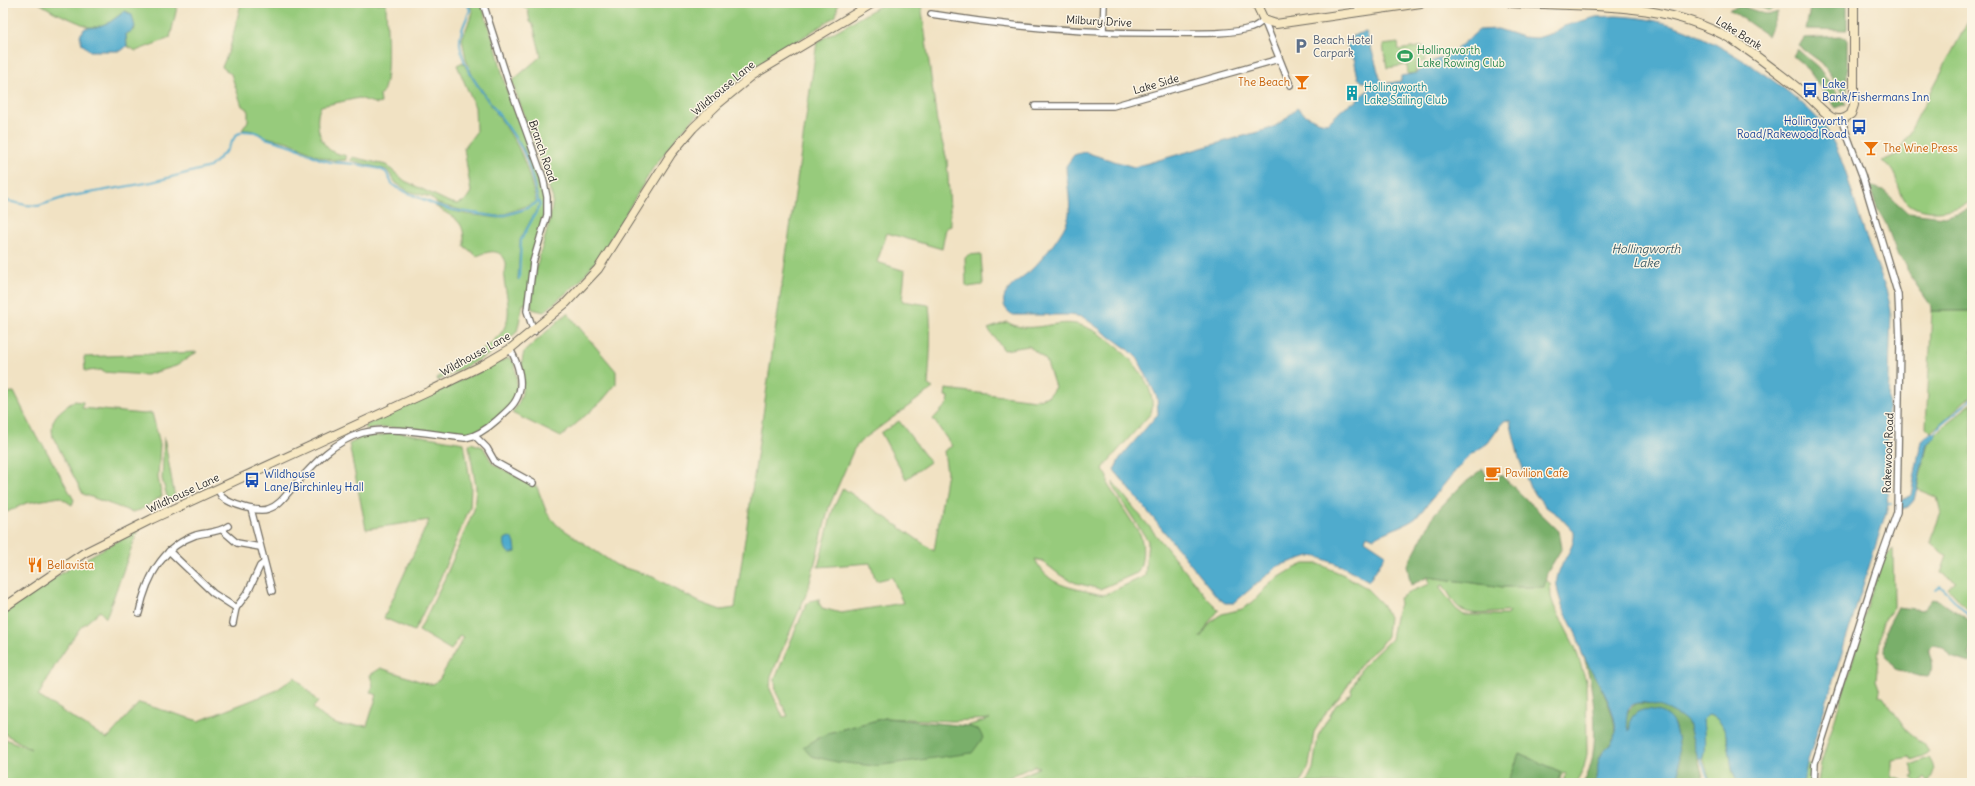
<svg xmlns="http://www.w3.org/2000/svg" width="1975" height="786" font-family="Delius,sans-serif">
	<style>
		.green { fill: #97cb7b; stroke: #617b53; fill-rule: evenodd }
		.forest { fill: #79af6b; stroke: #526d4b }
		.water { fill: #4fabcd; stroke: #3d6b7c }
		.lines { fill: none; stroke-linecap: round; stroke-linejoin: round }
		.stream { stroke: #4fabcd; stroke-width: 2 }
		.street-casing { stroke: #706b60; stroke-width: 8 }
		.secondary-casing { stroke: #706b60; stroke-width: 10 }
		.street { stroke: #fff; stroke-width: 5.5 }
		.secondary { stroke: #f7e8c3; stroke-width: 8 }
		.labels { text-anchor: middle; dominant-baseline: central; stroke-width: 3; stroke-linejoin: round; paint-order: stroke }
		.street-label { font-size: 11px; fill: #2b2b2b; stroke: #fcf5e5 }
		.service-label { font-size: 11px; fill: #4e5e75; stroke: #fcf5e5; text-anchor: start }
		.leisure-label { font-size: 11px; fill: #27864d; stroke: #fcf5e5; text-anchor: start }
		.food-label { font-size: 11px; fill: #c56008; stroke: #fcf5e5; text-anchor: start }
		.transit-label { font-size: 11px; fill: #164399; stroke: #fcf5e5; text-anchor: start }
		.culture-label { font-size: 11px; fill: #0d838f; stroke: #fcf5e5; text-anchor: start }
		.water-label { font-size: 12px; font-style: italic; fill: #385864; stroke: #fcf5e5 }
	</style>
	<rect width="100%" height="100%" fill="#fcf5e5"/>
	<filter id="ink" filterUnits="userSpaceOnUse"><feTurbulence type="fractalNoise" baseFrequency=".025" numOctaves="2"/><feDisplacementMap in="SourceGraphic" scale="8" xChannelSelector="R" yChannelSelector="G"/><feConvolveMatrix kernelMatrix="1 2 1 2 8 2 1 2 1" color-interpolation-filters="sRGB"/></filter>
	<filter id="wash" filterUnits="userSpaceOnUse"><feTurbulence type="fractalNoise" baseFrequency=".012" numOctaves="4" result="noise"/><feDisplacementMap in="SourceGraphic" scale="16" xChannelSelector="R" yChannelSelector="G"/><feGaussianBlur stdDeviation="0.9" result="paint"/><feColorMatrix in="noise" values="0 0 0 0 0 0 0 0 0 0 0 0 0 0 0 0 0 1.4 0 .05"/><feComposite in="paint" operator="in"/></filter>
	<g filter="url(#wash)">
		<rect width="100%" height="100%" fill="#f1e2c3"/>
		<!-- green -->
		<g class="green">
			<polygon points="39,3 178,3 170,38 136,51 127,46 126,34 135,29 130,13 125,11 110,22 97,27 89,27 54,12"/>
			<path d="M241 3H386C386 19 392 88 380 95L381 103 377 104 359 98 321 106C314 119 318 144 333 152 337 154 342 154 346 156V160C319 162 314 152 291 143 284 140 275 140 267 137 257 133 253 129 242 130L248 121V109L242 106 231 74 222 67 230 48Z"/>
			<path d="M469 3H481L496 48 506 88 541 179 546 206 526 304H523L517 332 490 354 437 381V378C454 367 493 347 503 330 513 314 506 296 504 279 504 272 509 265 504 258 497 248 487 252 477 256L464 246C465 219 456 220 435 206L466 214 499 218 524 210 538 202 539 205 520 240 518 280 521 240 540 205 526 153 473 77 466 59 462 39 473 12Z"/>
			<polygon points="519,3 838,3 836,16 740,78 700,112 682,131 653,168 602,253 579,282 544,312 532,309 531,304 537,265 550,220 553,199 512,81 541,56 533,24 530,22 528,10"/>
			<path d="M885 3H921L937 122 947 160 951 226 946 228 942 249 887 233 877 262 905 271 902 301 929 305C932 332 930 358 928 385L933 388 861 441 854 449 829 507 808 590 771 676 770 689 783 717 788 716 776 692 775 679 806 605 810 601 819 599V603L822 608 841 613 903 603 892 577 876 581 870 563 818 567 833 509 843 488 934 551 947 472 944 451 952 446 933 419 948 403 949 397 945 396 946 389 1035 400 1049 396 1055 387 1046 360 1029 346 1004 350 988 329 1007 322C1028 335 1054 320 1076 324 1107 330 1161 379 1151 413L1107 463 1103 469 1108 477V485L1140 534C1144 546 1144 562 1137 573L1100 589 1076 583 1060 575 1042 561 1035 559C1048 587 1071 587 1098 594L1104 595 1145 576 1148 541 1114 489 1113 482 1207 598 1219 610 1209 622 1200 638 1210 623 1217 617 1222 614 1242 609 1253 602 1271 582 1293 569 1304 564H1319L1344 575 1365 587 1382 604 1389 617 1387 636 1379 647 1365 659 1358 668 1343 693 1327 711 1314 732 1309 766 1300 783H1007L1040 767 1034 766 996 783H3V738L31 749 3 733V615C44 581 91 555 138 530L106 618 100 611 80 628 57 662 38 696 107 739 139 703 199 721 275 691 295 677 318 702 313 708C322 716 332 725 344 726 353 726 359 725 367 726L377 695 370 692 373 686 370 675 381 668 428 684H433L439 680 464 637 460 635 451 650 419 631 445 578 474 510 476 487 469 446 471 443 483 447 493 464 537 487 547 513 557 525 616 565 653 577 699 602 721 610 735 608 817 42ZM885 718 952 721 990 719 967 726 979 730 904 761 875 766 812 742 828 733Z"/>
			<path d="M1972 14V201C1955 211 1920 218 1905 200 1898 191 1898 178 1891 169 1889 166 1885 163 1882 161L1898 154Z"/>
			<polygon points="1398,43 1399,50 1424,46 1426,61 1416,63 1416,73 1408,74 1407,65 1387,68 1383,45"/>
			<path d="M463 62C478 92 501 116 517 145 526 162 531 182 536 201L535 203 499 216 468 212 438 204 430 197 408 191 396 183 387 170 350 160 352 157 386 165 405 181 449 202 457 204 465 201 471 192 464 148 476 132 475 107 457 65Z"/>
			<polygon points="980,254 981,256 983,283 982,285 968,287 966,285 965,258 968,255"/>
			<polygon points="1932,311 1972,311 1972,397 1966,400 1931,432 1926,427"/>
			<path d="M567 313 616 371V384L602 401 561 437 512 413C531 389 517 376 524 352Z"/>
			<polygon points="197,352 176,366 146,375 102,372 102,370 85,371 84,357"/>
			<path d="M508 358 514 362C516 372 519 388 514 398 506 414 485 429 469 434 437 433 397 423 367 430L364 426Z"/>
			<polygon points="14,392 37,438 43,445 74,500 72,505 60,497 26,503 3,514 3,393"/>
			<path d="M74 401 83 402 82 408 143 414 152 413 160 444 158 478 162 496 140 510 132 512 83 494 53 437C49 417 59 412 74 401Z"/>
			<polygon points="1972,403 1972,612 1966,608 1948,588 1956,582 1941,573 1947,556 1940,551 1931,544 1931,538 1941,513 1937,497 1917,489 1928,443 1947,423"/>
			<polygon points="899,421 930,462 906,479 881,433"/>
			<polygon points="398,432 464,443 471,486 470,507 439,581 414,631 384,618 429,520 366,529 349,444 365,436 380,436 388,433"/>
			<polygon points="164,437 175,498 168,500 162,479"/>
			<path d="M1893 549 1894 603V607L1883 622 1881 629 1876 680 1880 691 1879 696 1883 697 1909 733 1923 744 1928 752 1923 756 1912 760 1910 757 1892 760V777L1902 780 1905 783H1818L1821 763C1833 725 1845 687 1856 649 1863 626 1875 563 1893 549Z"/>
			<path d="M1428 577 1503 587H1543L1545 580 1550 583 1551 597 1554 606 1575 647 1586 681 1587 754 1584 767 1576 783H1564L1566 774 1563 773 1560 783H1557L1561 772 1519 753 1513 771 1507 783H1306L1313 769 1318 736 1336 705 1352 693 1351 690 1362 667 1391 639 1395 617 1400 604 1399 598 1416 589 1430 584ZM1443 585C1448 592 1452 600 1457 606 1469 619 1495 611 1511 612L1506 615H1464L1456 609 1439 587Z"/>
			<path d="M1708 715C1729 718 1729 754 1732 769 1733 774 1736 778 1739 783H1711L1703 758V720Z"/>
			<path d="M1928 758H1929C1936 768 1935 774 1928 783L1924 778 1917 783 1912 776 1915 775 1911 765Z"/>
			<polygon points="1807,764 1813,767 1811,783 1803,783"/>
		</g>
		<!-- forest -->
		<g class="forest">
			<polygon points="1749,3 1782,3 1770,11"/>
			<polygon points="1811,3 1847,3 1847,30 1806,29"/>
			<polygon points="1741,6 1768,15 1778,12 1768,36 1729,9"/>
			<polygon points="1841,36 1847,39 1847,99 1822,63 1799,46 1804,38"/>
			<polygon points="1797,49 1818,67 1846,104 1836,108 1806,67 1793,56"/>
			<polygon points="1869,186 1883,190 1908,213 1945,217 1972,208 1972,311 1932,311 1932,307 1908,273 1906,264 1898,256 1886,224 1877,208"/>
			<polygon points="1483,469 1489,481 1501,475 1559,531 1562,548 1547,573 1544,587 1503,587 1428,577 1411,585 1407,566 1435,513 1462,485"/>
			<path d="M1932 599 1938 600 1972 622V645L1969 653 1972 660 1970 663 1951 657 1943 647 1932 645 1928 650C1932 660 1936 669 1928 677L1919 676 1895 669 1884 652 1886 629 1898 607 1923 610Z"/>
			<path d="M1582 653C1592 670 1620 717 1614 736 1612 744 1606 747 1602 753 1597 762 1600 773 1595 783H1583C1602 756 1595 683 1582 653Z"/>
			<path d="M1638 703C1656 703 1677 707 1688 723L1705 783H1679L1677 737 1674 724 1638 712 1631 719 1630 731C1622 719 1626 709 1638 703Z"/>
			<polygon points="885,718 967,726 979,730 983,738 972,753 875,766 837,762 811,756 803,747 828,733"/>
			<polygon points="1519,753 1561,772 1557,783 1507,783 1513,771"/>
		</g>
		<!-- water -->
		<g class="water">
			<polygon points="125,11 132,15 135,27 132,31 126,34 127,46 121,51 90,51 82,44 80,35 85,28 97,27 110,22"/>
			<path d="M1616 16C1637 17 1658 20 1678 27 1717 40 1807 97 1828 132 1846 163 1853 200 1865 234 1874 259 1887 285 1891 311L1886 478 1888 506 1807 764 1803 783H1739C1736 778 1733 774 1732 769 1729 754 1729 718 1708 715L1703 720C1704 729 1707 754 1701 760L1698 758 1688 723C1679 711 1628 689 1627 715 1626 721 1626 726 1629 731 1630 728 1630 723 1631 719 1640 702 1668 710 1674 725 1680 742 1679 765 1679 783H1595C1600 773 1596 769 1599 760 1602 750 1613 746 1615 734 1619 709 1592 675 1582 653 1580 648 1579 642 1577 636 1569 619 1559 604 1557 586 1554 567 1576 551 1574 532L1559 516 1546 507 1530 488 1519 458 1510 421 1506 420 1503 422 1488 443 1470 455 1462 463 1416 518C1404 527 1387 530 1374 538L1367 535 1365 540 1386 554 1369 581 1342 566 1318 557 1309 556 1278 566 1234 603H1225L1218 598 1114 470 1120 458 1158 414 1157 397 1138 359 1130 351 1083 317 1069 315H1013C1006 311 1001 304 1005 295 1011 284 1022 278 1031 270 1043 259 1059 238 1066 224 1074 210 1066 182 1066 166L1074 155 1084 152 1134 167 1272 128 1283 121 1297 108C1305 115 1315 122 1327 123 1338 116 1342 105 1356 102L1358 98 1371 88 1370 82H1362L1358 78 1354 58 1349 54 1347 45 1353 35 1366 32 1367 34 1380 78 1384 84 1401 81V76L1417 73 1419 70 1430 67 1429 63 1453 52 1479 30 1498 29 1523 37 1537 38 1553 33 1564 26 1596 17Z"/>
			<polygon points="1931,432 1936,436 1927,444 1914,500 1908,507 1901,509 1901,501 1911,495 1921,441"/>
			<path d="M509 537C516 540 515 545 516 552L510 554C505 550 504 545 505 539Z"/>
		</g>
		<g class="lines">
			<!-- stream -->
			<g class="stream">
				<path d="M3 200 26 205 38 206 66 197 152 182 210 167 227 150 236 135 244 131 256 132 265 138 293 146 320 159 330 162 356 164 380 169 386 172 393 185 406 192 436 205 453 210 499 217 525 209 535 204 538 201C533 184 530 164 522 149 506 118 464 79 460 45 459 32 466 21 470 10L467 3"/>
				<polyline points="519,279 521,240 540,205 538,201"/>
				<polyline points="1933,435 1941,424 1972,399"/>
				<polyline points="1889,504 1891,504"/>
				<path d="M1936 589 1940 586C1951 595 1961 609 1972 619"/>
				<polyline points="1972,650 1972,653"/>
				<polyline points="1701,760 1710,783"/>
			</g>
		</g>
	</g>
	<g filter="url(#ink)">
		<g class="lines">
			<defs>
				<g id="street">
					<polyline points="483,3 508,81 543,178 547,197 547,215 533,262 527,311 534,332"/>
					<polyline points="1357,3 1359,11"/>
					<path d="M931 14C1011 27 1092 34 1173 33 1198 33 1227 35 1251 28 1256 27 1260 23 1264 20L1290 85"/>
					<polyline points="1103,32 1104,3"/>
					<polyline points="1035,106 1113,106 1279,59"/>
					<polyline points="475,436 487,448 495,462 533,483"/>
					<path d="M217 489C219 492 221 495 222 497 230 504 258 513 268 509 279 506 286 495 293 487 313 465 332 442 362 433 392 425 434 435 465 438 477 436 487 429 497 420 503 414 512 408 516 400 525 385 518 363 510 349"/>
					<polyline points="251,509 272,591"/>
					<polyline points="222,530 237,543 260,547"/>
					<polyline points="169,551 213,593 236,608"/>
					<path d="M139 613C146 580 161 547 196 535 207 532 218 533 228 526"/>
					<polyline points="233,623 236,608 248,592 260,566 264,563"/>
					<polyline points="1814,783 1815,763 1875,574 1897,512 1900,340 1898,295 1862,175 1841,119"/>
				</g>
				<g id="secondary">
					<polyline points="1256,3 1264,20 1276,24 1421,3"/>
					<path d="M1511 3C1589 7 1663 0 1733 40 1757 56 1781 74 1804 93 1813 100 1821 110 1831 117 1838 121 1845 119 1851 114L1854 105V3"/>
					<polyline points="3,608 84,553 152,519 430,391 483,365 510,349 566,303 598,269 671,154 693,128 718,104 753,75 873,3"/>
				</g>
			</defs>
			<!-- street casing -->
			<use href="#street" class="street-casing"/>
			<!-- secondary casing -->
			<use href="#secondary" class="secondary-casing"/>
			<!-- street -->
			<use href="#street" class="street"/>
			<!-- secondary -->
			<use href="#secondary" class="secondary"/>
		</g>
	</g>
	<!-- icons -->
	<defs>
		<symbol id="parking-bare" viewBox="-9 -9 18 18"><path d="M-3.5-5.5H1a3.5 3.5 0 0 1 0 7H-1V5.5H-3.5ZM-1-3.4V-.6H.8a1.4 1.4 0 0 0 0-2.8Z" fill="#5c6f8a" stroke="#fcf5e5" stroke-width="2.5" paint-order="stroke"/></symbol>
		<symbol id="stadium-bare" viewBox="-9 -9 18 18"><path d="M0-5a6.5 5 0 1 0 0 10a6.5 5 0 1 0 0-10ZM-3.5-1.8h7v3.6h-7Z" fill="#2e9e5b" stroke="#fcf5e5" stroke-width="2.5" paint-order="stroke"/></symbol>
		<symbol id="bar-bare" viewBox="-9 -9 18 18"><path d="M-6-5H6L.8 .8V4.5H3.5V6h-7V4.5H-.8V.8Z" fill="#e8710a" stroke="#fcf5e5" stroke-width="2.5" paint-order="stroke"/></symbol>
		<symbol id="bus-bare" viewBox="-9 -9 18 18"><path d="M-5-6H5V4H4V6H2V4H-2V6H-4V4H-5ZM-3.5-4V0h7V-4ZM-3.5 1.2v1.5H-2V1.2ZM2 1.2v1.5H3.5V1.2Z" fill="#1a4fb4" stroke="#fcf5e5" stroke-width="2.5" paint-order="stroke"/></symbol>
		<symbol id="building-bare" viewBox="-9 -9 18 18"><path d="M-4-6H4V6H1V3H-1V6H-4ZM-2.5-4.3h1.7v1.8h-1.7ZM.8-4.3h1.7v1.8H.8ZM-2.5-1h1.7V.8h-1.7ZM.8-1h1.7V.8H.8Z" fill="#0f9aa8" stroke="#fcf5e5" stroke-width="2.5" paint-order="stroke"/></symbol>
		<symbol id="cafe-bare" viewBox="-9 -9 18 18"><path d="M-5.5-4.5H6V0H3Q3 3.5 0 3.5H-2.5Q-5.5 3.5-5.5 0ZM3-3.2v2h1.7v-2ZM-6 4.5H4V6H-6Z" fill="#e8710a" stroke="#fcf5e5" stroke-width="2.5" paint-order="stroke"/></symbol>
		<symbol id="restaurant-bare" viewBox="-9 -9 18 18"><path d="M-5-6h1v4h1v-4h1v4h1v-4h1v5L-1.5 .5V6h-2V.5L-5-1ZM5-6V6H3V1.5H1.5Q1.5-4 5-6Z" fill="#e8710a" stroke="#fcf5e5" stroke-width="2.5" paint-order="stroke"/></symbol>
	</defs>
	<g fill-rule="evenodd">
		<use href="#parking-bare" x="1290" y="35" width="22" height="22"/>
		<use href="#stadium-bare" x="1394" y="45" width="22" height="22"/>
		<use href="#bar-bare" x="1291" y="71" width="22" height="22"/>
		<use href="#bus-bare" x="1799" y="79" width="22" height="22"/>
		<use href="#building-bare" x="1341" y="82" width="22" height="22"/>
		<use href="#bus-bare" x="1848" y="116" width="22" height="22"/>
		<use href="#bar-bare" x="1860" y="137" width="22" height="22"/>
		<use href="#cafe-bare" x="1482" y="462" width="22" height="22"/>
		<use href="#bus-bare" x="241" y="469" width="22" height="22"/>
		<use href="#restaurant-bare" x="24" y="554" width="22" height="22"/>
	</g>
	<g class="labels">
		<!-- street labels -->
		<g class="street-label">
			<text transform="translate(1099 21) rotate(3)">Milbury Drive</text>
			<text transform="translate(1739 33) rotate(32)">Lake Bank</text>
			<text transform="translate(1156 84) rotate(-16)">Lake Side</text>
			<text transform="translate(723 88) rotate(-40)">Wildhouse Lane</text>
			<text transform="translate(543 151) rotate(71)">Branch Road</text>
			<text transform="translate(475 354) rotate(-29)">Wildhouse Lane</text>
			<text transform="translate(1888 453) rotate(-88)">Rakewood Road</text>
			<text transform="translate(183 493) rotate(-25)">Wildhouse Lane</text>
		</g>
		<!-- service labels -->
		<g class="service-label">
			<text x="1313" y="40">Beach Hotel<tspan x="1313" dy="13">Carpark</tspan></text>
		</g>
		<!-- leisure labels -->
		<g class="leisure-label">
			<text x="1417" y="50">Hollingworth<tspan x="1417" dy="13">Lake Rowing Club</tspan></text>
		</g>
		<!-- food labels -->
		<g class="food-label">
			<text x="1290" y="82" text-anchor="end">The Beach</text>
			<text x="1883" y="148">The Wine Press</text>
			<text x="1505" y="473">Pavilion Cafe</text>
			<text x="47" y="565">Bellavista</text>
		</g>
		<!-- transit labels -->
		<g class="transit-label">
			<text x="1822" y="84">Lake<tspan x="1822" dy="13">Bank/Fishermans Inn</tspan></text>
			<text x="1847" y="121" text-anchor="end">Hollingworth<tspan x="1847" dy="13">Road/Rakewood Road</tspan></text>
			<text x="264" y="474">Wildhouse<tspan x="264" dy="13">Lane/Birchinley Hall</tspan></text>
		</g>
		<!-- culture labels -->
		<g class="culture-label">
			<text x="1364" y="87">Hollingworth<tspan x="1364" dy="13">Lake Sailing Club</tspan></text>
		</g>
		<!-- water labels -->
		<g class="water-label">
			<text x="1646" y="248">Hollingworth<tspan x="1646" dy="14">Lake</tspan></text>
		</g>
	</g>
	<!-- margin -->
	<rect width="1975" height="786" fill="none" stroke="#fcf5e5" stroke-width="16"/>
</svg>
